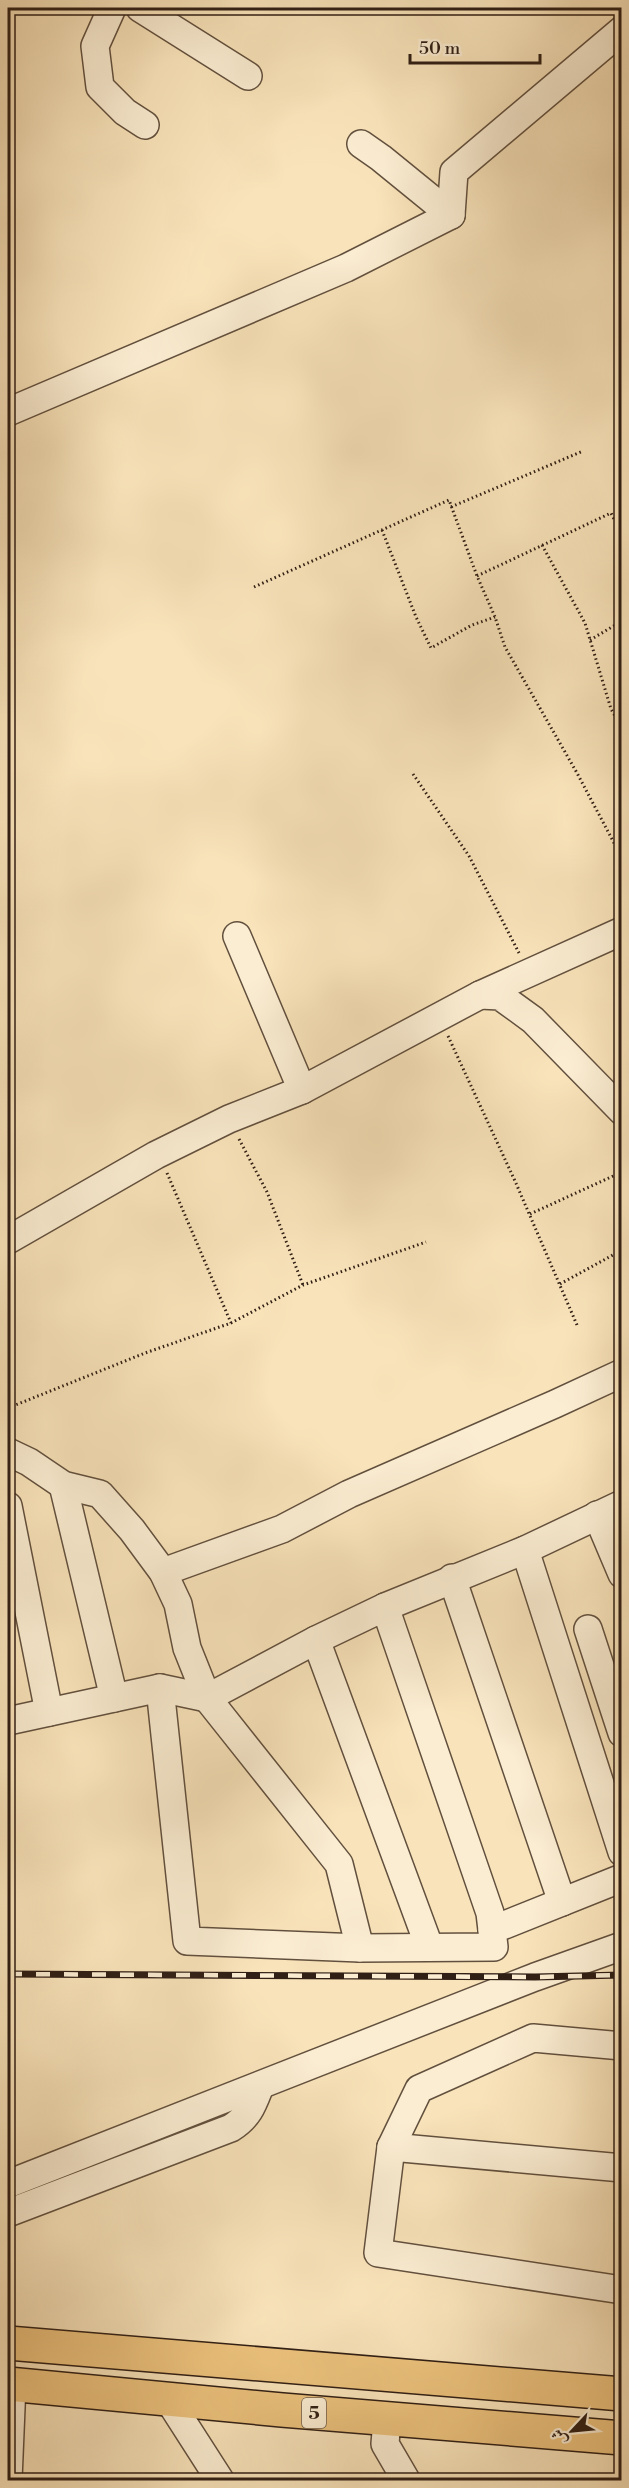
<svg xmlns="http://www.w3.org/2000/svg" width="629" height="2488" font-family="'Libre Bodoni',Amiri,serif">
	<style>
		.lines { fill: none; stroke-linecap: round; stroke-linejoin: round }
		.minor-casing { stroke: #62503e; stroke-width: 30 }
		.major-casing { stroke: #301f15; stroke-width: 36 }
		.path { stroke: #301f15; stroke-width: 3; stroke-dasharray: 1.5 3; stroke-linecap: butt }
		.minor { stroke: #fbedd2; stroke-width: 27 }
		.major { stroke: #ecc27d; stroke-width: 33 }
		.rail-casing { stroke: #301f15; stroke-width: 7 }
		.rail { stroke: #fbedd2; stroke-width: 4.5; stroke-dasharray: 14; stroke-linecap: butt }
		.wall { fill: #c9967d; stroke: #301f15; stroke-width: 1.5 }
		.labels { text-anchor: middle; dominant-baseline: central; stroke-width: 4.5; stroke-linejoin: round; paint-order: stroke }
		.shield { fill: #fbedd2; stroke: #6d5d4e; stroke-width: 1.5 }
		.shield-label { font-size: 18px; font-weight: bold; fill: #301f15 }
	</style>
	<rect width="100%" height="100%" fill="#f9e3ba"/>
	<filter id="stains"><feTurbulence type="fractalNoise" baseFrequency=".00333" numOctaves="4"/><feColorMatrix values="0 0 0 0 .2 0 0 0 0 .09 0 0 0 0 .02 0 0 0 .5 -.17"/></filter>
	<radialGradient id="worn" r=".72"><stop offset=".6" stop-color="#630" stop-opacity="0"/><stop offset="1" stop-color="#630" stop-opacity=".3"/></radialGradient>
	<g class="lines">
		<defs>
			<g id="minor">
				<polyline points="112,8 95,46 100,87 125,112 145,125"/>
				<polyline points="140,8 248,76"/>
				<polyline points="361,144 381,158 451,215"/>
				<polyline points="8,412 346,268 451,215 454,172 622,30"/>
				<polyline points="237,936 302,1090"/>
				<polyline points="480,995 500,996 533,1020 622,1111"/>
				<polyline points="8,1240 156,1155 229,1119 302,1090 480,995 622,931"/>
				<polyline points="8,1452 29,1462 63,1485 100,1494 132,1530 163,1572 178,1604 187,1648 207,1698 339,1864 360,1948"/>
				<polyline points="63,1485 114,1698"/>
				<polyline points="8,1506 49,1712"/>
				<polyline points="597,1515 622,1574"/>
				<polyline points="525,1550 622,1852"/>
				<polyline points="163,1572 282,1529 349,1494 555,1404 622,1373"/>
				<polyline points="452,1578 562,1902"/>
				<polyline points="385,1607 490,1913 492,1930"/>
				<polyline points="588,1629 622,1733"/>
				<polyline points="316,1640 429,1946"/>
				<polyline points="160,1688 187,1941 360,1948 494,1947 492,1930 622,1878"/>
				<polyline points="8,1721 160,1688 207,1698 316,1640 385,1607 525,1550 622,1504"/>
				<polyline points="622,2046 533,2038 419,2089 391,2147 378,2253 622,2290"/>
				<polyline points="391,2147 622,2168"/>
				<polyline points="8,2184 535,1977 622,1946"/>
				<path d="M8 2213 231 2128C249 2117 253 2104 260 2086"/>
				<polyline points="168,2399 220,2480"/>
				<polyline points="387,2419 385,2444 406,2480"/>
				<polyline points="8,2480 12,2384"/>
			</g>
			<g id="major">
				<polyline points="8,2343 622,2394"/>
				<polyline points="8,2384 282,2410 622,2438"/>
			</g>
		</defs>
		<!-- minor casing -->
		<use href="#minor" class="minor-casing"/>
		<!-- major casing -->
		<use href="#major" class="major-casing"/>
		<!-- path -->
		<g class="path">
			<polyline points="451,507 583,451"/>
			<polyline points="382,530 416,617 431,648 472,625 495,617"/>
			<polyline points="542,545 585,623 611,709 622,728"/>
			<polyline points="477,576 611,513 622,535"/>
			<polyline points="254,587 449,500 477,576 495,617 505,647 577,773 622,858"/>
			<polyline points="590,640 622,621"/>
			<polyline points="413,774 469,856 519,953"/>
			<polyline points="448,1036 515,1181 577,1325"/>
			<polyline points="239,1139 267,1192 303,1285"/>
			<polyline points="167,1173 231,1323"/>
			<polyline points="530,1214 622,1172"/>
			<polyline points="560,1284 622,1250"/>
			<polyline points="8,1408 145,1353 231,1323 303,1285 426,1242"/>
		</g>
		<!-- minor -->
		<use href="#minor" class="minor"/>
		<!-- major -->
		<use href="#major" class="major"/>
		<defs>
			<polyline id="rail" points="8,1974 535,1977 622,1975"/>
		</defs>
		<!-- rail casing -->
		<use href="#rail" class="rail-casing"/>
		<!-- rail -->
		<use href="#rail" class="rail"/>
	</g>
	<!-- wall -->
	<polygon class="wall" points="621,474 621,487 618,483"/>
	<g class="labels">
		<!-- shield labels -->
		<rect class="shield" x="302" y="2398" width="24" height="30" rx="4.5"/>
		<g class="shield-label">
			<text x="314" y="2413">5</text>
		</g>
	</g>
	<!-- margin -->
	<rect width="629" height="2488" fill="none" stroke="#f9e3ba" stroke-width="30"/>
	<rect x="9" y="9" width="611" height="2470" fill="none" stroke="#301f15" stroke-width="3"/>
	<rect x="15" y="15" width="599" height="2458" fill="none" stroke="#301f15" stroke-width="1.5"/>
	<!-- north arrow -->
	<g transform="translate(572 2431) rotate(244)" stroke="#fbedd2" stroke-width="4.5" paint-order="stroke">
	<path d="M0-4.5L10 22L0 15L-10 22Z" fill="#301f15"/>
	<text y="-9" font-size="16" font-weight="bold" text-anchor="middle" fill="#301f15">ش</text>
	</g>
	<!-- scale -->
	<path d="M410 54v9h130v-9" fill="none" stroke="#301f15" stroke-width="3"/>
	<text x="419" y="54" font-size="18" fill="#301f15" stroke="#fbedd2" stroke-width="4.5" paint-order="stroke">50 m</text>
	<rect width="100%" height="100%" filter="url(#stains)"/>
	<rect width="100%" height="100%" fill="url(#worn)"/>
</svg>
